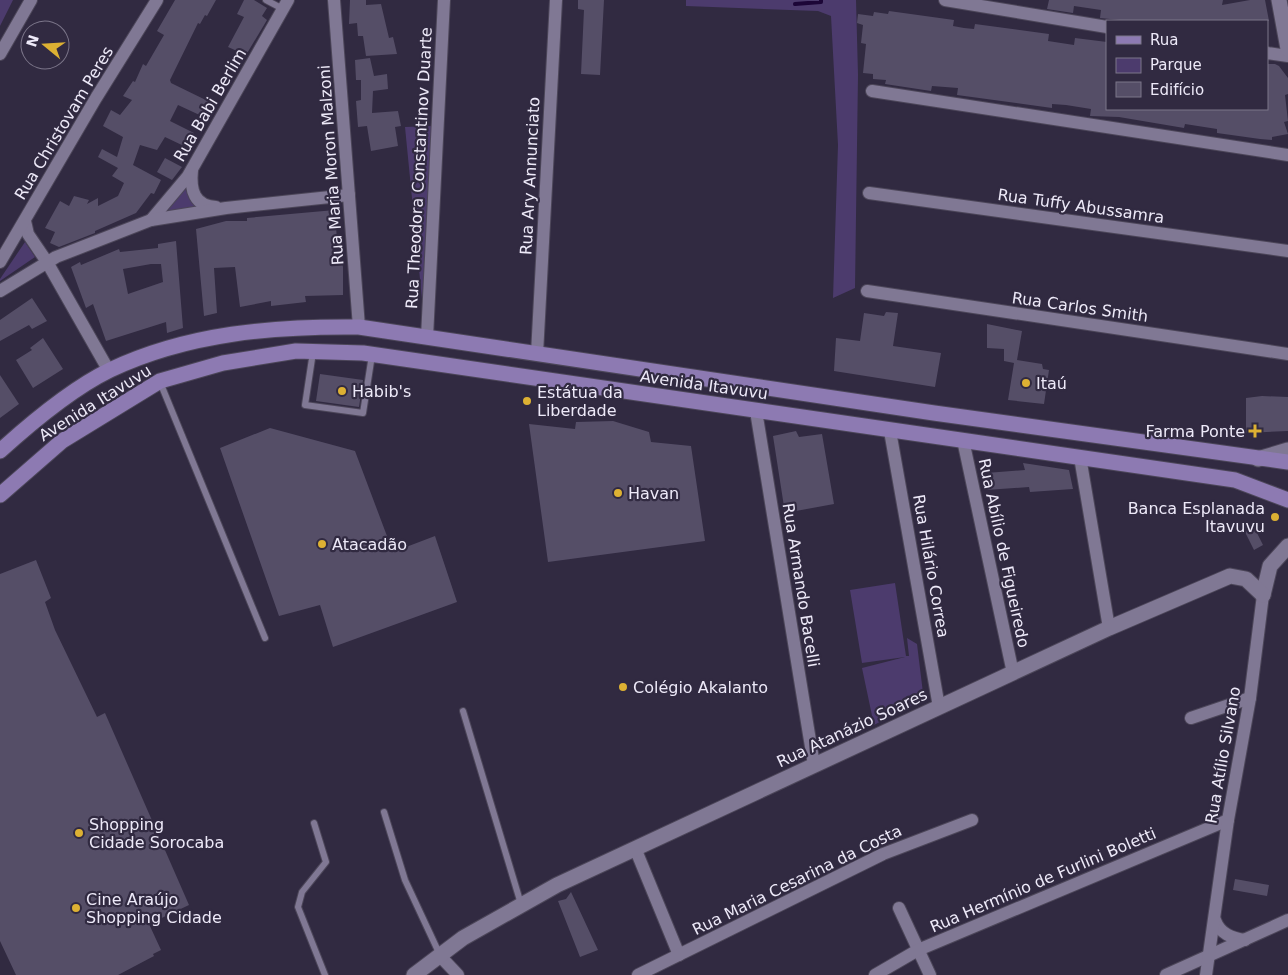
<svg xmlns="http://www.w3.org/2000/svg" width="1288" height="975" font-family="'DejaVu Sans',sans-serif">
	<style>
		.green { fill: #4c3b6d }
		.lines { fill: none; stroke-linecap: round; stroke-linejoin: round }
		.stream { stroke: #1c0637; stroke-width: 4 }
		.building { fill: #554e67; fill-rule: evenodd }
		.service-casing { stroke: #4c4659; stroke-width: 8 }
		.minor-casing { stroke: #4c4659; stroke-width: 14 }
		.tertiary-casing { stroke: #4c4659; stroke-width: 17 }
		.secondary-casing { stroke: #4c4659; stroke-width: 17 }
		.service { stroke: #807894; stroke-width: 6 }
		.minor { stroke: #807894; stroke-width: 12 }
		.tertiary { stroke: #807894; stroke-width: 15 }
		.secondary { stroke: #8d7ab2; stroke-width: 15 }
		.poi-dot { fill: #ddb133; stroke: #312a41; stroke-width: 2 }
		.labels { text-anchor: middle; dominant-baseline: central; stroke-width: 4.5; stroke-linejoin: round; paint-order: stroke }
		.street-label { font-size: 16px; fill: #ede9f8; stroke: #312a41 }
		.poi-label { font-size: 16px; fill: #ede9f8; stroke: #312a41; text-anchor: start }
	</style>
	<rect width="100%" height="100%" fill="#312a41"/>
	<!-- green -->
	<g class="green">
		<polygon points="0,0 13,0 0,26"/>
		<polygon points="686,0 856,0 858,75 855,288 833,298 838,145 831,16 818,11 686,6"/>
		<polygon points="433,126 424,320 405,127"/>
		<polygon points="187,188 198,207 162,213 183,191"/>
		<polygon points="25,242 35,257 0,281 0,279"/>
		<polygon points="895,583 906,656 909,656 907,638 917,644 923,693 918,702 874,725 862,668 905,657 862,663 850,590"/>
	</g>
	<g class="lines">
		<!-- stream -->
		<polyline class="stream" points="795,4 821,2 821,0"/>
	</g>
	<!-- building -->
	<g class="building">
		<polygon points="175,0 216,0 207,16 205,15 200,24 198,23 170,80 171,83 214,104 206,118 178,105 170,121 194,133 186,147 165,137 157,150 140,145 133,165 161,180 154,194 151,193 136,213 95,231 95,233 59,247 50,243 55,232 45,228 60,201 69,206 74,196 89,200 87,204 98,198 98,206 118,196 124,183 112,176 118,168 98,157 102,149 117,157 123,137 103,126 111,110 120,115 132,100 123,96 133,81 135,82 143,64 146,66 164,35 157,31"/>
		<polygon points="244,0 254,0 267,8 262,16 267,20 246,55 228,47 244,17 237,14"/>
		<polygon points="350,0 366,0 366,5 381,4 389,38 393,37 397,54 366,56 363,36 358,36 357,23 349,24"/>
		<polygon points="578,0 604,0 600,75 581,74 584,10 578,9"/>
		<polygon points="1049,0 1223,0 1222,5 1250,0 1265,0 1269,21 1129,21 1100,18 1101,10 1074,6 1073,13 1047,9"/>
		<polygon points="889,11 954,20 953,26 964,28 974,29 975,24 1049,34 1048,41 1074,45 1075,38 1107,42 1107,109 1267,109 1267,70 1268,64 1275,64 1279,66 1288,78 1288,94 1285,95 1288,121 1284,122 1288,134 1272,137 1272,140 1260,139 1217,133 1217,129 1185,124 1184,128 1119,117 1090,116 1091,109 1066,105 1052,104 1052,108 957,95 958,88 932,86 931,91 885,84 886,80 873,79 873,74 863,73 866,44 861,43 863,25 857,23 858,14 873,16 874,12 888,14"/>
		<polygon points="370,58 374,76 387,74 388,89 373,91 372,113 398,111 401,126 395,127 398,146 371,151 367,126 358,127 356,101 361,100 361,80 356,80 355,60"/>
		<polygon points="165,158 182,167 172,180 157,172"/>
		<polygon points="335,210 338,257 341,257 343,267 343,295 305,296 306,302 271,306 271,301 240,307 235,267 214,268 217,313 204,316 196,229 226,221 247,221 247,218"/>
		<path d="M176 241 183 328 167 333 166 322 106 341 93 304 86 308 71 267 80 262 81 265 119 249 120 252 158 248V244ZM151 264H161L163 282 128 294 123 269Z"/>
		<polygon points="32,298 47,321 32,329 29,325 0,341 0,320"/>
		<polygon points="886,312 898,313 893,346 941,353 935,387 834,371 836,338 860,341 864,313 884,316"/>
		<polygon points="987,324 1022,331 1017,360 1042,364 1043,369 1049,370 1044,404 1008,400 1014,363 1004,361 1004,349 987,348"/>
		<polygon points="43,338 63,369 33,388 16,360 32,350 30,348"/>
		<polygon points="320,374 363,380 359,407 316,401"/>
		<polygon points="0,375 19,404 0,418"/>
		<polygon points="1262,396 1288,397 1288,431 1246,433 1246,398"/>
		<polygon points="613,421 649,432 651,442 691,446 705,541 548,562 529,424 575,429 576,422"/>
		<polygon points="270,428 355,451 393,552 435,536 457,602 333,647 320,605 279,616 220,448"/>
		<polygon points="796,431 799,437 822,434 834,504 785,513 773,436"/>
		<polygon points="1023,463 1069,470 1073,489 1030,492 1029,487 986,490 986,473 1025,470"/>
		<polygon points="1254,527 1263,545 1254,550 1245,532"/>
		<polygon points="36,560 51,598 45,602 55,630 97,717 105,713 189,905 149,924 161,950 153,954 154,956 118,975 16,975 0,941 0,574"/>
		<polygon points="1235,879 1269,885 1267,896 1233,890"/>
		<polygon points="571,892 598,950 580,957 558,901 566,899"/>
	</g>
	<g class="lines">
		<defs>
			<g id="service">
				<polyline points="266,0 283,9"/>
				<polyline points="313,352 305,405 363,413 372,355"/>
				<polyline points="160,382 265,638"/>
				<polyline points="463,711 521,904"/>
				<polyline points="384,812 405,880 440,955"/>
				<polyline points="314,823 326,862 302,892 298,907 325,975"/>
			</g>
			<g id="minor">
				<polyline points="334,0 359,327"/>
				<polyline points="945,0 1107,27"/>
				<polyline points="1267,53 1288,56"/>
				<polyline points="0,54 31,0"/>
				<polyline points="872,91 1288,155"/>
				<path d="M192 170C190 190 194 206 216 207"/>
				<polyline points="869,193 1288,251"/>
				<polyline points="151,220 188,176 288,0"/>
				<polyline points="25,221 28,234 47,262 109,371"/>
				<polyline points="0,262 96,98 157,0"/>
				<polyline points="0,291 56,257 151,220 226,208 349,195"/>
				<polyline points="867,291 1288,354"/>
				<polyline points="427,337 444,0"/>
				<polyline points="537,354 556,0"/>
				<polyline points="756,411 814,765"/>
				<polyline points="890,431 939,707"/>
				<polyline points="963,440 1013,673"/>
				<polyline points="1080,457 1109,628"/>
				<polyline points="1191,718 1250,698"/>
				<polyline points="635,848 679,955"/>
				<polyline points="899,908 930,975"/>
				<path d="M1215 920C1220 934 1232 938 1245 940"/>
				<polyline points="440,956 458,975"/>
				<polyline points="638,975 883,854 972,820"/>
				<polyline points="875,975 918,950 1228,820"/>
				<polyline points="1166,975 1288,920"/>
				<polyline points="1206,975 1228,820 1250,698 1263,595"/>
			</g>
			<g id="tertiary">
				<polyline points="1279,0 1288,49"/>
				<polyline points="1258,459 1288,450"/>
				<polyline points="1263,595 1270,566 1288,546"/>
				<polyline points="414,975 463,938 557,885 1109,628 1230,576 1246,579 1263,595"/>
			</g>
			<g id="secondary">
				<path d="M0 451C32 422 71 389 110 370 188 333 275 326 359 327L934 413 1288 462"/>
				<polyline points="0,495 62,441 160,381 223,363 296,351 363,353 1235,480 1288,500"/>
			</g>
		</defs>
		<!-- service casing -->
		<use href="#service" class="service-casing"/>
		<!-- minor casing -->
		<use href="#minor" class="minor-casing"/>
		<!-- tertiary casing -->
		<use href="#tertiary" class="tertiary-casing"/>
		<!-- secondary casing -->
		<use href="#secondary" class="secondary-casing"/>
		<!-- service -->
		<use href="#service" class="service"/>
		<!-- minor -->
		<use href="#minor" class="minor"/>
		<!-- tertiary -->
		<use href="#tertiary" class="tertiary"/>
		<!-- secondary -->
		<use href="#secondary" class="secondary"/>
	</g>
	<!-- markers -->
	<g class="poi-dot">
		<circle cx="1026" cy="383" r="5"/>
		<circle cx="342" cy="391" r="5"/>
		<circle cx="527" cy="401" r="5"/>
		<path d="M1252.5 423.5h5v5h5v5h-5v5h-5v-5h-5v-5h5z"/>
		<circle cx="618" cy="493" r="5"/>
		<circle cx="1275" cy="517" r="5"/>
		<circle cx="322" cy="544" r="5"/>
		<circle cx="623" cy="687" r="5"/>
		<circle cx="79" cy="833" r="5"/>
		<circle cx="76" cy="908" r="5"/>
	</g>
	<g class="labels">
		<!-- street labels -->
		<g class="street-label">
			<text transform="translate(210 105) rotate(-60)">Rua Babi Berlim</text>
			<text transform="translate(64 123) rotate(-59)">Rua Christovam Peres</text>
			<text transform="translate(331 165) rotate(-94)">Rua Maria Moron Malzoni</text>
			<text transform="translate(419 168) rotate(-87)">Rua Theodora Constantinov Duarte</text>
			<text transform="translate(530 176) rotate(-87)">Rua Ary Annunciato</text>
			<text transform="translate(1081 206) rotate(8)">Rua Tuffy Abussamra</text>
			<text transform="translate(1080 307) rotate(8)">Rua Carlos Smith</text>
			<text transform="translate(704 385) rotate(8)">Avenida Itavuvu</text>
			<text transform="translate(95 403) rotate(-32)">Avenida Itavuvu</text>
			<text transform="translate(1004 553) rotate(78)">Rua Abílio de Figueiredo</text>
			<text transform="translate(931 566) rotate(80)">Rua Hilário Correa</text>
			<text transform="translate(801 585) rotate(81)">Rua Armando Bacelli</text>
			<text transform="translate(852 728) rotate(-25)">Rua Atanázio Soares</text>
			<text transform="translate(1223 755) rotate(-80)">Rua Atílio Silvano</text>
			<text transform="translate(797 880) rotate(-26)">Rua Maria Cesarina da Costa</text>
			<text transform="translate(1043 880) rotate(-23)">Rua Hermínio de Furlini Boletti</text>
		</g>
		<!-- poi labels -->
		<g class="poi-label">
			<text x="1036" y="383">Itaú</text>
			<text x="352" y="391">Habib's</text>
			<text x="537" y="392">Estátua da<tspan x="537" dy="18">Liberdade</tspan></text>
			<text x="1245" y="431" text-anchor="end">Farma Ponte</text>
			<text x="628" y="493">Havan</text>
			<text x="1265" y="508" text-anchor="end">Banca Esplanada<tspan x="1265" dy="18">Itavuvu</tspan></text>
			<text x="332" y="544">Atacadão</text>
			<text x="633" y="687">Colégio Akalanto</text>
			<text x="89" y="824">Shopping<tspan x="89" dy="18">Cidade Sorocaba</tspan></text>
			<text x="86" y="899">Cine Araújo<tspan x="86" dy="18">Shopping Cidade</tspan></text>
		</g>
	</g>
	<!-- legend -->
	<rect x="1106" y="20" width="162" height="90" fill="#312a41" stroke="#7c768a"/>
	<rect x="1116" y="36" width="25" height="8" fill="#8d7ab2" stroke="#7c768a"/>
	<text x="1150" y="45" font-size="15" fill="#ede9f8">Rua</text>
	<rect x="1116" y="58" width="25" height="15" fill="#4c3b6d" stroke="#7c768a"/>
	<text x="1150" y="70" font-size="15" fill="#ede9f8">Parque</text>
	<rect x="1116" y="82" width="25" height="15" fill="#554e67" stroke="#7c768a"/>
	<text x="1150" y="95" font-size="15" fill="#ede9f8">Edifício</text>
	<!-- north arrow -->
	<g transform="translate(45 45) rotate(288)"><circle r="24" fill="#312a41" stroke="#7c768a"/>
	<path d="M0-4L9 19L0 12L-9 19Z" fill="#ddb133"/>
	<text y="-8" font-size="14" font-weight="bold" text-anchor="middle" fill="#ede9f8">N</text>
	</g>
</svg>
